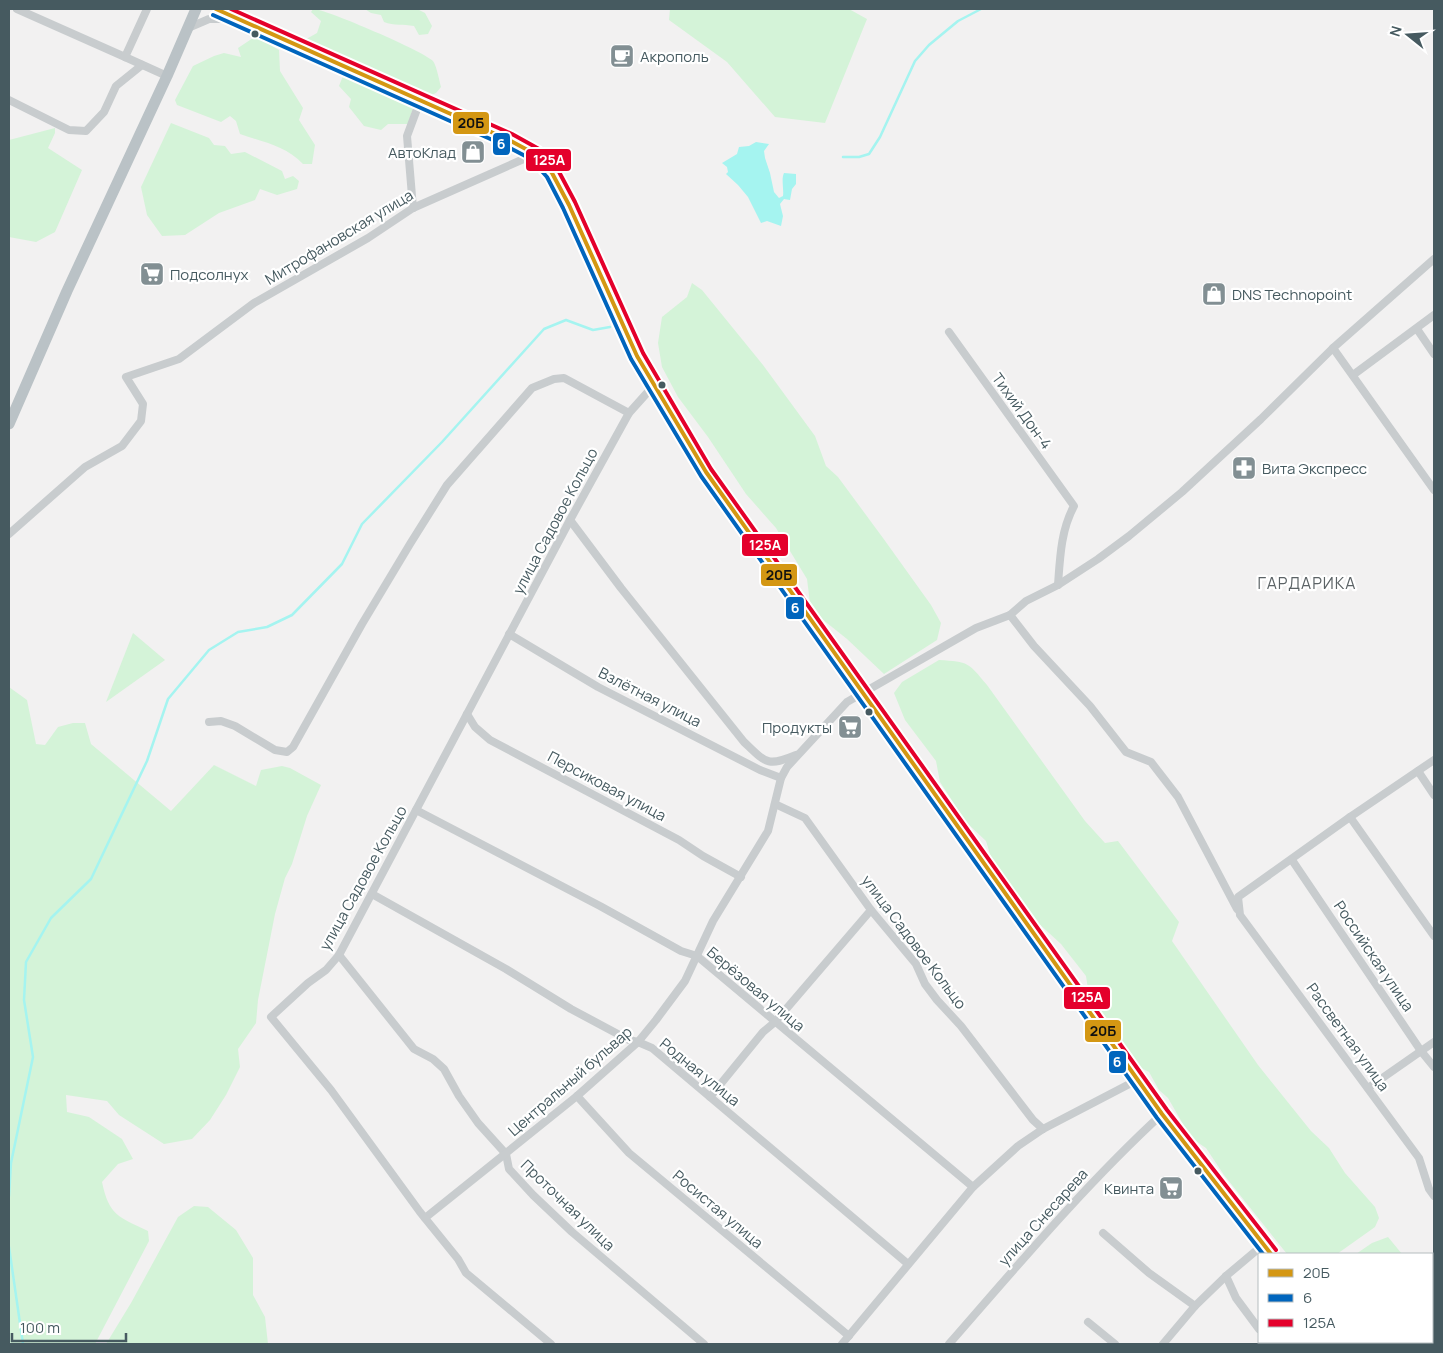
<svg xmlns="http://www.w3.org/2000/svg" width="1443" height="1353" font-family="Manrope,sans-serif">
	<style>
		.green { fill: #d4f3d8 }
		.water { fill: #a5f4f0 }
		.lines { fill: none; stroke-linecap: round; stroke-linejoin: round }
		.stream { stroke: #a5f4f0; stroke-width: 2.5 }
		.minor { stroke: #c8ccce; stroke-width: 8 }
		.highway { stroke: #bac2c6; stroke-width: 11 }
		.bus-1-casing { stroke: #fff; stroke-width: 8 }
		.bus-2-casing { stroke: #fff; stroke-width: 8 }
		.bus-3-casing { stroke: #fff; stroke-width: 8 }
		.bus-1 { stroke: #d49713; stroke-width: 4 }
		.bus-2 { stroke: #0065bd; stroke-width: 4 }
		.bus-3 { stroke: #e4002b; stroke-width: 4 }
		.bus-dot { fill: #465a60; stroke: #fff; stroke-width: 2 }
		.labels { text-anchor: middle; dominant-baseline: central; stroke-width: 4.5; stroke-linejoin: round; paint-order: stroke }
		.poi-label { font-size: 15px; fill: #465a60; stroke: #fff; text-anchor: start }
		.street-label { font-size: 15px; fill: #465a60; stroke: #fff }
		.neighbourhood-label { font-size: 16px; letter-spacing: 1px; fill: #5c6366; stroke: #fff }
		.line-badge { stroke: #fff; stroke-width: 2 }
		.badge-label { font-size: 14px; text-anchor: middle; font-weight: bold; fill: #fff }
		.pale-badge-label { font-size: 14px; text-anchor: middle; font-weight: bold; fill: #111 }
	</style>
	<rect width="100%" height="100%" fill="#f2f1f1"/>
	<!-- green -->
	<g class="green">
		<path d="M313 9C326 9 425 52 433 61 437 67 439 80 441 87L436 93 427 97 301 42 317 33 321 21 311 12Z"/>
		<path d="M365 9H417L425 13 432 26 428 34 419 35 414 26C403 24 394 26 384 22L381 15 371 13Z"/>
		<polygon points="670,9 849,9 867,19 825,123 775,117 727,62 669,20"/>
		<path d="M253 38 261 40 279 50 280 71 303 108 299 120 315 145 312 164H303C286 146 263 142 240 134L236 121 230 116 221 122 177 105 175 100 193 66 214 56 224 53 241 57 238 48Z"/>
		<polygon points="343,76 413,108 408,124 388,124 381,130 364,126 349,107 351,99 339,86"/>
		<polygon points="171,123 209,138 214,145 225,146 231,154 245,152 282,171 285,179 293,176 299,181 297,189 277,195 260,189 255,200 219,213 185,235 162,236 147,215 141,187"/>
		<polygon points="55,128 55,133 48,148 82,170 55,232 36,242 9,237 9,140"/>
		<polygon points="692,283 702,290 763,365 815,436 826,466 838,477 883,538 931,605 941,623 937,640 884,674 847,639 822,619 810,603 807,579 776,528 746,494 708,437 678,397 662,367 658,343 662,317 687,297"/>
		<polygon points="133,633 165,660 106,702"/>
		<path d="M939 660C969 662 968 662 987 685L1085 821 1105 843 1118 841 1179 922 1172 941 1258 1065 1311 1131 1329 1148 1345 1173 1375 1207 1379 1218 1375 1227 1337 1254H1287L1224 1175 1206 1148 1191 1138 1168 1098 1159 1090 1149 1072 1141 1068 1129 1055 1090 1002 1086 976 1061 944 1025 911 994 867 986 841 966 822 940 782 936 761 905 720 894 693 902 682Z"/>
		<path d="M9 687 27 700 36 744 45 745 58 727 73 723H85L91 744 171 811 214 765 256 786 261 770 282 766 290 768 321 785 307 816 292 864 285 878 275 914 258 1000 256 1023 238 1049 240 1067 226 1095 210 1120 192 1139 164 1144 119 1115 107 1101 66 1095 67 1112 89 1117 122 1139 133 1159 118 1164 102 1182C109 1216 119 1217 148 1231L149 1241 95 1344H9Z"/>
		<polygon points="194,1206 208,1207 236,1230 253,1258 253,1295 265,1317 268,1344 106,1344 131,1303 178,1217"/>
		<polygon points="1388,1237 1402,1254 1356,1254 1372,1243"/>
		<polygon points="1432,1291 1434,1294 1434,1344 1352,1344 1351,1342 1432,1342"/>
	</g>
	<!-- water -->
	<path class="water" d="M756 142 769 144 764 151 765 158 770 173 774 192 779 198 783 196C784 189 781 179 784 173L796 174V184L792 189 790 200 784 199 780 204 783 216 781 226 767 221 761 223 748 197 738 185 726 174 728 172 727 167 722 163 737 154 739 147 749 146Z"/>
	<g class="lines">
		<!-- stream -->
		<g class="stream">
			<polyline points="843,157 859,157 869,154 880,137 915,61 929,45 958,21 981,9"/>
			<polyline points="9,1196 11,1163 33,1057 24,1000 26,962 51,918 91,879 147,761 168,699 209,650 238,632 267,627 292,615 342,564 362,524 442,442 544,329 566,320 593,330 610,327"/>
			<polyline points="9,1247 23,1344"/>
		</g>
		<!-- minor -->
		<g class="minor">
			<polyline points="17,9 125,57"/>
			<polyline points="147,9 125,57 167,76"/>
			<polyline points="216,9 420,101 509,140 535,154 552,173 569,205 637,356 706,472 1162,1114 1271,1254"/>
			<polyline points="188,28 209,19 233,19"/>
			<polyline points="9,100 69,130 86,131 104,112 116,86 142,65"/>
			<polyline points="413,208 407,136 420,101"/>
			<polyline points="1417,329 1434,354"/>
			<path d="M949 332 1074 506C1061 530 1060 557 1058 585"/>
			<polyline points="1333,348 1434,490"/>
			<polyline points="1353,375 1434,315"/>
			<path d="M570 520 621 588 744 742C766 763 767 767 796 755"/>
			<polyline points="9,534 85,467 122,446 141,421 143,404 126,377 179,359 254,303 368,238 413,208 535,154"/>
			<polyline points="1010,615 1034,646 1090,706 1126,752 1151,762 1178,797 1237,909"/>
			<polyline points="509,634 598,687 760,770 781,778"/>
			<polyline points="467,714 475,727 490,740 679,840 703,856 741,877"/>
			<polyline points="209,722 221,721 235,726 275,750 287,752 293,747 362,624 410,544 447,485 532,388 554,379 564,378 629,413"/>
			<polyline points="1434,760 1350,817 1238,897 1240,915 1419,1158 1429,1189 1434,1196"/>
			<polyline points="1418,771 1434,795"/>
			<polyline points="775,804 805,818 871,910 916,964 925,984 937,1000 961,1026 1033,1120 1043,1129"/>
			<polyline points="416,810 600,906 681,951 697,956 973,1187"/>
			<polyline points="1350,817 1434,936"/>
			<polyline points="1292,860 1421,1051 1434,1067"/>
			<polyline points="372,894 506,969 571,1009 629,1040 638,1042 652,1048 908,1264"/>
			<polyline points="339,955 414,1049 433,1059 444,1069 459,1096 478,1123 506,1154 509,1169 533,1195 572,1232 704,1344"/>
			<polyline points="1368,1088 1434,1042"/>
			<polyline points="577,1096 629,1153 849,1336"/>
			<polyline points="710,1097 763,1032 775,1022 871,910"/>
			<polyline points="425,1218 577,1096 638,1042 656,1020 685,981 713,921 768,831 781,778 787,767 847,702 976,628 1010,615 1026,601 1058,585 1098,559 1129,536 1182,492 1261,419 1333,348 1434,259"/>
			<polyline points="1103,1233 1149,1273 1195,1306"/>
			<polyline points="1226,1276 1236,1298 1259,1329"/>
			<polyline points="1088,1322 1115,1344"/>
			<polyline points="1269,1342 1271,1344"/>
			<polyline points="1336,1342 1338,1344"/>
			<polyline points="551,1344 466,1273 458,1259 420,1212 331,1090 271,1017 308,983 326,970 339,955 570,520 629,413 655,384"/>
			<polyline points="842,1344 973,1187 1018,1146 1043,1129 1139,1079"/>
			<path d="M949 1344C1018 1265 1085 1185 1162 1114"/>
			<polyline points="1163,1344 1195,1306 1226,1276 1264,1244"/>
		</g>
		<!-- highway -->
		<polyline class="highway" points="9,424 67,291 167,76 196,9"/>
		<defs>
			<polyline id="bus-1" points="216,9 509,140 535,154 552,173 569,205 637,356 706,472 1162,1114 1271,1254"/>
			<polyline id="bus-2" points="213,15 506,146 531,159 547,177 563,208 631,359 701,476 1157,1118 1263,1254"/>
			<polyline id="bus-3" points="231,9 512,134 539,149 558,170 575,202 643,353 711,469 1167,1110 1276,1250"/>
		</defs>
		<!-- bus-1 casing -->
		<use href="#bus-1" class="bus-1-casing"/>
		<!-- bus-2 casing -->
		<use href="#bus-2" class="bus-2-casing"/>
		<!-- bus-3 casing -->
		<use href="#bus-3" class="bus-3-casing"/>
		<!-- bus-1 -->
		<use href="#bus-1" class="bus-1"/>
		<!-- bus-2 -->
		<use href="#bus-2" class="bus-2"/>
		<!-- bus-3 -->
		<use href="#bus-3" class="bus-3"/>
	</g>
	<!-- icons -->
	<defs>
		<symbol id="cafe-square" viewBox="-11 -11 22 22"><rect x="-9" y="-9" width="18" height="18" rx="4" fill="#828f93" stroke="#fff"/><path d="M-5.5-4.5H6V0H3Q3 3.5 0 3.5H-2.5Q-5.5 3.5-5.5 0ZM3-3.2v2h1.7v-2ZM-6 4.5H4V6H-6Z" fill="#fff"/></symbol>
		<symbol id="shop-square" viewBox="-11 -11 22 22"><rect x="-9" y="-9" width="18" height="18" rx="4" fill="#828f93" stroke="#fff"/><path d="M-5-2.5h2.3a2.7 3.5 0 0 1 5.4 0H5L5.5 6h-11ZM-1.5-2.5h3a1.5 2.3 0 0 0-3 0Z" fill="#fff"/></symbol>
		<symbol id="supermarket-square" viewBox="-11 -11 22 22"><rect x="-9" y="-9" width="18" height="18" rx="4" fill="#828f93" stroke="#fff"/><path d="M-6-5.5h2.5l.6 2H6L4.5 2H-2.5L-4.4-4H-6ZM-1.5 3.2a1.3 1.3 0 1 0 .1 0ZM3 3.2a1.3 1.3 0 1 0 .1 0Z" fill="#fff"/></symbol>
		<symbol id="pharmacy-square" viewBox="-11 -11 22 22"><rect x="-9" y="-9" width="18" height="18" rx="4" fill="#828f93" stroke="#fff"/><path d="M-2-6h4v4h4v4h-4v4h-4v-4h-4v-4h4Z" fill="#fff"/></symbol>
	</defs>
	<g fill-rule="evenodd">
		<use href="#cafe-square" x="608" y="42" width="28" height="28"/>
		<use href="#shop-square" x="459" y="138" width="28" height="28"/>
		<use href="#supermarket-square" x="138" y="260" width="28" height="28"/>
		<use href="#shop-square" x="1200" y="280" width="28" height="28"/>
		<use href="#pharmacy-square" x="1230" y="454" width="28" height="28"/>
		<use href="#supermarket-square" x="836" y="713" width="28" height="28"/>
		<use href="#supermarket-square" x="1157" y="1174" width="28" height="28"/>
	</g>
	<!-- markers -->
	<g class="bus-dot">
		<circle cx="255" cy="34" r="4.5"/>
		<circle cx="662" cy="385" r="4.5"/>
		<circle cx="869" cy="712" r="4.5"/>
		<circle cx="1198" cy="1171" r="4.5"/>
	</g>
	<g class="labels">
		<!-- poi labels -->
		<g class="poi-label">
			<text x="640" y="56">Акрополь</text>
			<text x="456" y="152" text-anchor="end">АвтоКлад</text>
			<text x="170" y="274">Подсолнух</text>
			<text x="1232" y="294">DNS Technopoint</text>
			<text x="1262" y="468">Вита Экспресс</text>
			<text x="832" y="727" text-anchor="end">Продукты</text>
			<text x="1154" y="1188" text-anchor="end">Квинта</text>
		</g>
		<!-- street labels -->
		<g class="street-label">
			<text transform="translate(339 237) rotate(-31)">Митрофановская улица</text>
			<text transform="translate(1022 411) rotate(54)">Тихий Дон-4</text>
			<text transform="translate(555 521) rotate(-62)">улица Садовое Кольцо</text>
			<text transform="translate(650 697) rotate(27)">Взлётная улица</text>
			<text transform="translate(607 786) rotate(28)">Персиковая улица</text>
			<text transform="translate(363 878) rotate(-61)">улица Садовое Кольцо</text>
			<text transform="translate(914 942) rotate(53)">улица Садовое Кольцо</text>
			<text transform="translate(1374 956) rotate(56)">Российская улица</text>
			<text transform="translate(756 989) rotate(40)">Берёзовая улица</text>
			<text transform="translate(1348 1037) rotate(54)">Рассветная улица</text>
			<text transform="translate(700 1072) rotate(39)">Родная улица</text>
			<text transform="translate(570 1081) rotate(-41)">Центральный бульвар</text>
			<text transform="translate(568 1205) rotate(44)">Проточная улица</text>
			<text transform="translate(718 1209) rotate(40)">Росистая улица</text>
			<text transform="translate(1043 1217) rotate(-48)">улица Снесарева</text>
		</g>
		<!-- neighbourhood labels -->
		<g class="neighbourhood-label">
			<text x="1307" y="583">ГАРДАРИКА</text>
		</g>
	</g>
	<g class="line-badge">
		<rect x="452" y="111" width="38" height="24" rx="5" fill="#d49713"/>
		<rect x="492" y="132" width="19" height="24" rx="5" fill="#0065bd"/>
		<rect x="525" y="148" width="47" height="24" rx="5" fill="#e4002b"/>
		<rect x="741" y="533" width="48" height="24" rx="5" fill="#e4002b"/>
		<rect x="760" y="563" width="38" height="24" rx="5" fill="#d49713"/>
		<rect x="785" y="596" width="20" height="24" rx="5" fill="#0065bd"/>
		<rect x="1063" y="986" width="48" height="24" rx="5" fill="#e4002b"/>
		<rect x="1084" y="1019" width="38" height="24" rx="5" fill="#d49713"/>
		<rect x="1108" y="1050" width="19" height="24" rx="5" fill="#0065bd"/>
	</g>
	<g class="badge-label">
		<text x="501" y="149">6</text>
		<text x="549" y="165">125А</text>
		<text x="765" y="550">125А</text>
		<text x="795" y="613">6</text>
		<text x="1087" y="1002">125А</text>
		<text x="1117" y="1067">6</text>
	</g>
	<g class="pale-badge-label">
		<text x="471" y="128">20Б</text>
		<text x="779" y="580">20Б</text>
		<text x="1103" y="1036">20Б</text>
	</g>
	<!-- border -->
	<rect width="1443" height="1353" fill="none" stroke="#465a60" stroke-width="20"/>
	<!-- legend -->
	<rect x="1258" y="1253" width="175" height="90" fill="#ffffff" stroke="#b5bdbf"/>
	<rect x="1268" y="1269" width="25" height="8" fill="#d49713" stroke="#b5bdbf"/>
	<text x="1303" y="1278" font-size="15" fill="#465a60">20Б</text>
	<rect x="1268" y="1294" width="25" height="8" fill="#0065bd" stroke="#b5bdbf"/>
	<text x="1303" y="1303" font-size="15" fill="#465a60">6</text>
	<rect x="1268" y="1319" width="25" height="8" fill="#e4002b" stroke="#b5bdbf"/>
	<text x="1303" y="1328" font-size="15" fill="#465a60">125А</text>
	<!-- north arrow -->
	<g transform="translate(1408 35) rotate(287)" stroke="#ffffff" stroke-width="4" paint-order="stroke">
	<path d="M0-4L9 19L0 12L-9 19Z" fill="#465a60"/>
	<text y="-8" font-size="14" font-weight="bold" text-anchor="middle" fill="#465a60">N</text>
	</g>
	<!-- scale -->
	<path d="M12 1333v8h114v-8" fill="none" stroke="#465a60" stroke-width="2.5"/>
	<text x="20" y="1333" font-size="15" fill="#465a60" stroke="#ffffff" stroke-width="4" paint-order="stroke">100 m</text>
</svg>
